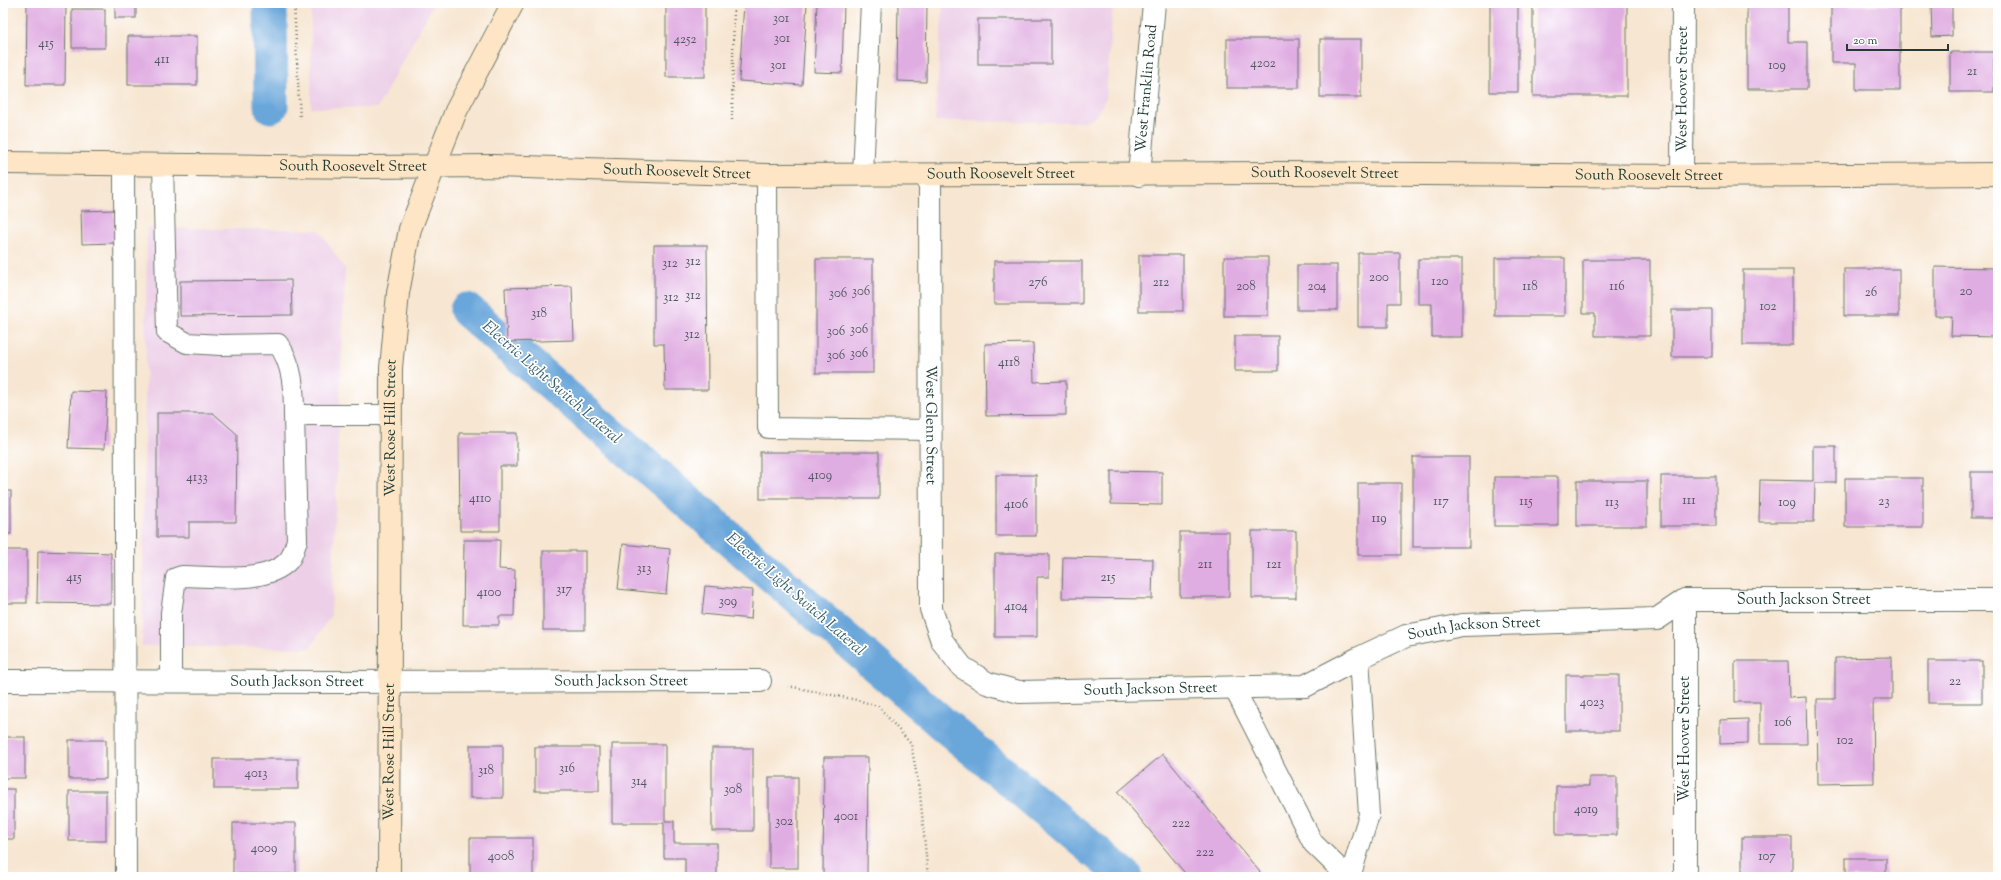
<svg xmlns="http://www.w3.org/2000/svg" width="2001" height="880" font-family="'Sorts Mill Goudy',serif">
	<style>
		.built { fill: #edd0e8 }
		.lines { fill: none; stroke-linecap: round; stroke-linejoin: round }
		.canal { stroke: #69a6da; stroke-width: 35 }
		.building { fill: #e0ade2 }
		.lane-casing { stroke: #6b786b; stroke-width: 22 }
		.street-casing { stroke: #6b786b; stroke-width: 24 }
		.secondary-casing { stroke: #6b786b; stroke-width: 24 }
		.path { stroke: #6b786b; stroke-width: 2.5; stroke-dasharray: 1 3; stroke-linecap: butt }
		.lane { stroke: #fff; stroke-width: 20 }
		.street { stroke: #fff; stroke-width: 22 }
		.secondary { stroke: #fee5c5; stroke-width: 22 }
		.labels { text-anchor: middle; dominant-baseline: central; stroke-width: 3.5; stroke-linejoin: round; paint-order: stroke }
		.number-label { font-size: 13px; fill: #4f5960 }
		.street-label { font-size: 15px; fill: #1f3d34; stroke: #fff }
		.water-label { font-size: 16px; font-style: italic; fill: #39626e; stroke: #fff }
	</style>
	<rect width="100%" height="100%" fill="#fff"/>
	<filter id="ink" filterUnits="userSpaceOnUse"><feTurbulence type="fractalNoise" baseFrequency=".025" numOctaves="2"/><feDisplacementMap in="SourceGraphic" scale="8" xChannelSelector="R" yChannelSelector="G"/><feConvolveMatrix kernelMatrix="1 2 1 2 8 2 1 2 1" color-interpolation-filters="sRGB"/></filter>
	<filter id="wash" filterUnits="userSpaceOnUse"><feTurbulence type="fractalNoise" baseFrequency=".012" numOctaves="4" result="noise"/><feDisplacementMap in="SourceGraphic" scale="16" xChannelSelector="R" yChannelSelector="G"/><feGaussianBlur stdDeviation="0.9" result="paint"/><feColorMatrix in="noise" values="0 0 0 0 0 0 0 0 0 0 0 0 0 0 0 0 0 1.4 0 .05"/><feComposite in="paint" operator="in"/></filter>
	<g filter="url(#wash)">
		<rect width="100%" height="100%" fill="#f7e6d1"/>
		<!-- built -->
		<g class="built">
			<polygon points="311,3 434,3 377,108 311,108"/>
			<polygon points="943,3 1113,3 1106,99 1095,117 1081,122 935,121"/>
			<polygon points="147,228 319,230 345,269 331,615 310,648 142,646"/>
		</g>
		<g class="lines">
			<!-- canal -->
			<g class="canal">
				<polyline points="270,3 271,106"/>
				<polyline points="467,310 943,724 1126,877"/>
			</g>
		</g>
		<g id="blocks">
			<!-- building -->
			<g class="building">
				<polygon points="27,3 66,3 65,85 26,85"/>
				<rect x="115" y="3" width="21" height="15"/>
				<rect x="666" y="3" width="39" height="74"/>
				<polygon points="744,3 807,3 802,85 739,81"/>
				<polygon points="817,3 844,3 842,73 814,72"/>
				<polygon points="898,3 927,3 926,82 897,81"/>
				<rect x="1490" y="3" width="28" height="89"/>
				<rect x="1533" y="3" width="94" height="93"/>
				<polygon points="1747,3 1788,3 1788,42 1807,42 1807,89 1747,89"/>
				<polygon points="1931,3 1952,3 1952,36 1932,37"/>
				<polygon points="1831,5 1900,5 1900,90 1856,90 1856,63 1831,63"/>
				<rect x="72" y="9" width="33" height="39"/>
				<rect x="978" y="19" width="73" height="45"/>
				<rect x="128" y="36" width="69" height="49"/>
				<rect x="1227" y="39" width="72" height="49"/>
				<rect x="1320" y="39" width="41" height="58"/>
				<rect x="1950" y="52" width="44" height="40"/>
				<polygon points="114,210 115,243 82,244 81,211"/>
				<polygon points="654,245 707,245 708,390 665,390 664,344 654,344"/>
				<polygon points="1358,253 1400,253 1400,303 1388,303 1388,327 1358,327"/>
				<rect x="1139" y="255" width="44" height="56"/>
				<rect x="1224" y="257" width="44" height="59"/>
				<rect x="1495" y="258" width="70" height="58"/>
				<rect x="816" y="259" width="57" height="114"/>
				<polygon points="1418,259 1462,259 1462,337 1432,337 1432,304 1418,304"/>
				<polygon points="1583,260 1650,260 1650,336 1595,336 1595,313 1583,313"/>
				<rect x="994" y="261" width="88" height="43"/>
				<rect x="1297" y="265" width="40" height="45"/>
				<polygon points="1935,267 1998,268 1998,337 1951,336 1952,316 1935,316"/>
				<rect x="1844" y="269" width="55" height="47"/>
				<rect x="1743" y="270" width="50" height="75"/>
				<polygon points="291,280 292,315 180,316 180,281"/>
				<polygon points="572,286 574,340 507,342 505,288"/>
				<rect x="1672" y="310" width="40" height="47"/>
				<rect x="1235" y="336" width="43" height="35"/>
				<polygon points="1033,343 1034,382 1066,381 1066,415 986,416 985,344"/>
				<polygon points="71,391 107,392 104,449 68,448"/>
				<polygon points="157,413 213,413 237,434 236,522 189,522 189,537 157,537"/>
				<polygon points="459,433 517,433 517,466 500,466 500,531 460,531"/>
				<polygon points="1813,446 1836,446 1836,483 1815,483 1814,522 1759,522 1760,480 1813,481"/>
				<rect x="760" y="452" width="119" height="47"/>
				<rect x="1413" y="457" width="56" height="90"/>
				<polygon points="1111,471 1162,472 1162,505 1111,504"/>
				<rect x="1971" y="472" width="26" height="46"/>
				<rect x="996" y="475" width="40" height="61"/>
				<rect x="1661" y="476" width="55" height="50"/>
				<rect x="1494" y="477" width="64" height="49"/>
				<rect x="1845" y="478" width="78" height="49"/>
				<rect x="1577" y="481" width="70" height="45"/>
				<rect x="1358" y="483" width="43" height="72"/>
				<rect x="3" y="491" width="8" height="43"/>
				<rect x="1252" y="531" width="44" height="67"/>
				<rect x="1180" y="532" width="49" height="65"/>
				<polygon points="464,540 500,540 499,569 515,570 514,616 499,616 499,625 463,625"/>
				<polygon points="623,544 670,549 666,594 618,589"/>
				<rect x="3" y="550" width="24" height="53"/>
				<polygon points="38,551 111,553 111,604 37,603"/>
				<rect x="543" y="551" width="42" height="79"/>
				<polygon points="995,554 1049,554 1049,577 1037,577 1037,637 995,637"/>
				<polygon points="1063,557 1153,559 1152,599 1062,598"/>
				<polygon points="705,586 753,590 751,619 702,614"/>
				<polygon points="1892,657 1892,699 1873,699 1874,783 1818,784 1817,699 1835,699 1835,658"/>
				<polygon points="1735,661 1788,661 1789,698 1806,697 1807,744 1760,744 1760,702 1735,702"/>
				<rect x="1928" y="661" width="54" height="42"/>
				<rect x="1566" y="675" width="53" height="56"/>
				<polygon points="1748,719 1748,743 1720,744 1720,720"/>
				<rect x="3" y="737" width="22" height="41"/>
				<rect x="69" y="740" width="37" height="39"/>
				<polygon points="612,744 665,744 665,821 674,821 674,843 717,843 717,877 685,877 685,858 664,858 664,823 612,823"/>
				<rect x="470" y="745" width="33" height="53"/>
				<rect x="535" y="747" width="64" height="44"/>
				<rect x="712" y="748" width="41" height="83"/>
				<polygon points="1163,754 1264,877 1188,877 1118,792"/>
				<polygon points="824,757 868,757 867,877 823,877"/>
				<rect x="214" y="759" width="84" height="30"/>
				<rect x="769" y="777" width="29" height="91"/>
				<polygon points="1589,777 1617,777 1617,835 1556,835 1556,786 1589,786"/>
				<rect x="3" y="789" width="11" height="50"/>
				<rect x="69" y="791" width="37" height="50"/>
				<rect x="233" y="823" width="63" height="51"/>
				<rect x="1742" y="837" width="50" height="40"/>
				<rect x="470" y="838" width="63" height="39"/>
				<rect x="1846" y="858" width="40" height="19"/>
			</g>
		</g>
	</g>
	<g filter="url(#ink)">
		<use href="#blocks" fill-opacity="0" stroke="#6b786b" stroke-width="1"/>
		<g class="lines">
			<defs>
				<g id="lane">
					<polyline points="124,164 126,877"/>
					<path d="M163 164 167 332 187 343 221 345 278 344C293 364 294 390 294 415H391"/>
					<polyline points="863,174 871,3"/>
					<polyline points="767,175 768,428 931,430"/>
					<path d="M171 681V613L176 578 182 576C213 576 267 585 289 560 293 555 295 546 297 540L294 415"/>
					<polyline points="1234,688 1313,843 1348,877"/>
					<polyline points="1350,877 1369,815 1359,658"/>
				</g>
				<g id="street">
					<path id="s1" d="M930 175 931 609 942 641 962 667 987 683 1019 692 1305 686 1359 658 1406 636 1462 625 1657 619 1685 600H1998"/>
					<path id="s2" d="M1139 175 1154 3"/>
					<path id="s3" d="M1682 176 1683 3"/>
					<polyline points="1685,600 1685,877"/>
					<path id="s4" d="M3 681 331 682 760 681"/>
				</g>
				<g id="secondary">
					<path id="s5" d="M3 163 367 167 494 166 767 175 1282 173 1682 176 1998 174"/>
					<path id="s6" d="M389 877 391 368 398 293 410 229 456 111 513 3"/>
				</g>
			</defs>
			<!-- lane casing -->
			<use href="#lane" class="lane-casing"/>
			<!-- street casing -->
			<use href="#street" class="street-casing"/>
			<!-- secondary casing -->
			<use href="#secondary" class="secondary-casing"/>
			<!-- path -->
			<g class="path">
				<polyline points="294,3 300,119"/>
				<polyline points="732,120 734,3"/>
				<polyline points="788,686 857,700 878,706 911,744 920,793 928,877"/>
			</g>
			<!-- lane -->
			<use href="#lane" class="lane"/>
			<!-- street -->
			<use href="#street" class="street"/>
			<!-- secondary -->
			<use href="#secondary" class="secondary"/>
		</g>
	</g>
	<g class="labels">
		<!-- number labels -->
		<g class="number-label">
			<text x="781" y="19">301</text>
			<text x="782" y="39">301</text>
			<text x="685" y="40">4252</text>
			<text x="46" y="44">415</text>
			<text x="162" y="60">411</text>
			<text x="1263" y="64">4202</text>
			<text x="778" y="66">301</text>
			<text x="1777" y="66">109</text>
			<text x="1972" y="72">21</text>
			<text x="693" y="262">312</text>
			<text x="670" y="264">312</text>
			<text x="1379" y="278">200</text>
			<text x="1440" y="282">120</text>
			<text x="1038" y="283">276</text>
			<text x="1161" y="283">212</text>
			<text x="1246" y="287">208</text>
			<text x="1317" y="287">204</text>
			<text x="1530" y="287">118</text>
			<text x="1617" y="287">116</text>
			<text x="861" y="292">306</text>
			<text x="1966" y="292">20</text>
			<text x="1871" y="293">26</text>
			<text x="838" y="294">306</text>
			<text x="693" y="296">312</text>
			<text x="671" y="298">312</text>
			<text x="1768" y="307">102</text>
			<text x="539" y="314">318</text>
			<text x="859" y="330">306</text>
			<text x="836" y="332">306</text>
			<text x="692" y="335">312</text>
			<text x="859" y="354">306</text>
			<text x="836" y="356">306</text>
			<text x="1009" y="363">4118</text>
			<text x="820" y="476">4109</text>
			<text x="197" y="478">4133</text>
			<text x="480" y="499">4110</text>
			<text x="1689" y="501">111</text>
			<text x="1441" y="502">117</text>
			<text x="1526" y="502">115</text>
			<text x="1884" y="502">23</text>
			<text x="1612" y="503">113</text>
			<text x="1787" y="503">109</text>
			<text x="1016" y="505">4106</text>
			<text x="1379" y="519">119</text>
			<text x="1205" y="565">211</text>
			<text x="1274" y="565">121</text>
			<text x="644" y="569">313</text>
			<text x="74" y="578">415</text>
			<text x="1108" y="578">215</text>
			<text x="564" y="590">317</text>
			<text x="489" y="593">4100</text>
			<text x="728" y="602">309</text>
			<text x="1016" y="607">4104</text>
			<text x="1955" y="682">22</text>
			<text x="1592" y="703">4023</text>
			<text x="1783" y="723">106</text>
			<text x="1845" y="741">102</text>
			<text x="567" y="769">316</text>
			<text x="486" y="771">318</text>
			<text x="256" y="774">4013</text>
			<text x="639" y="782">314</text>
			<text x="733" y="790">308</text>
			<text x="1586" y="810">4019</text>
			<text x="846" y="817">4001</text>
			<text x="784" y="822">302</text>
			<text x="1181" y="824">222</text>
			<text x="264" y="849">4009</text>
			<text x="1205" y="853">222</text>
			<text x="501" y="857">4008</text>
			<text x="1767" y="857">107</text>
		</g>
		<!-- street labels -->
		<g class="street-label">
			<text stroke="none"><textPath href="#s2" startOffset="87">West Franklin Road</textPath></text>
			<text stroke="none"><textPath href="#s3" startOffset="87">West Hoover Street</textPath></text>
			<text stroke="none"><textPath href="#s5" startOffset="350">South Roosevelt Street</textPath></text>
			<text stroke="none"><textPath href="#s5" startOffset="674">South Roosevelt Street</textPath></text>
			<text stroke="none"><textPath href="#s5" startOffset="1322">South Roosevelt Street</textPath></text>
			<text stroke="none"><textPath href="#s5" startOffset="998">South Roosevelt Street</textPath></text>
			<text stroke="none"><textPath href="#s5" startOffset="1646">South Roosevelt Street</textPath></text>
			<text stroke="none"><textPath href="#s1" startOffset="250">West Glenn Street</textPath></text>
			<text stroke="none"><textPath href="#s6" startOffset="449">West Rose Hill Street</textPath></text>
			<text stroke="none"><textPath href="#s1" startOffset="1367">South Jackson Street</textPath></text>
			<text stroke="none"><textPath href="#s1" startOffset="1031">South Jackson Street</textPath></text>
			<text stroke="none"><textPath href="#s4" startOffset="294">South Jackson Street</textPath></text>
			<text stroke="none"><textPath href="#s4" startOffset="618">South Jackson Street</textPath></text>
			<text stroke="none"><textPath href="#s1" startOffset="695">South Jackson Street</textPath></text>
			<text transform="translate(1685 739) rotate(-90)">West Hoover Street</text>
			<text stroke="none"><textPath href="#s6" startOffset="125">West Rose Hill Street</textPath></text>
		</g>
		<!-- water labels -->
		<g class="water-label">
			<text transform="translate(551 383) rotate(41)">Electric Light Switch Lateral</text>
			<text transform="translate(795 595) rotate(41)">Electric Light Switch Lateral</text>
		</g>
	</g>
	<!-- margin -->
	<rect width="2001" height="880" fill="none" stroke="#fff" stroke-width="16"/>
	<!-- scale -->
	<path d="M1847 44v6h101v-6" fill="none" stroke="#1f3d34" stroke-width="2"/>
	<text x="1853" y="44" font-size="12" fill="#1f3d34" stroke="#ffffff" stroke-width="3" paint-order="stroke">20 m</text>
</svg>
